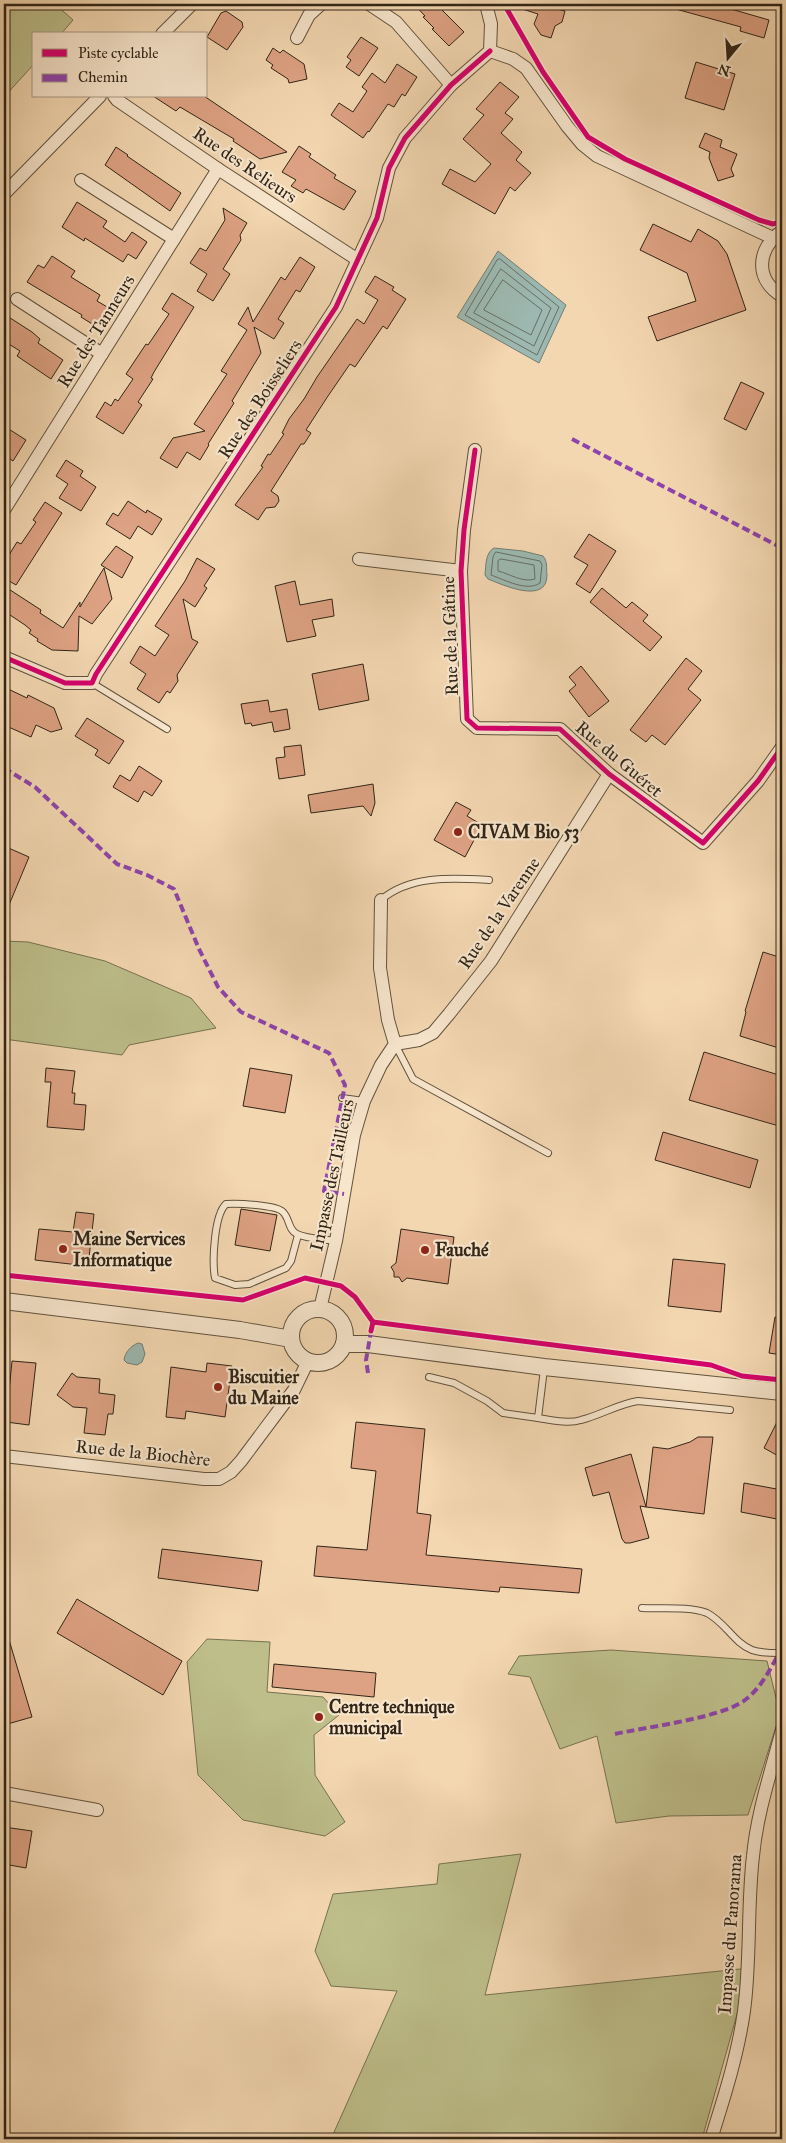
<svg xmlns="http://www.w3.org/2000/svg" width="786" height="2143" font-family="'IM FELL Great Primer',serif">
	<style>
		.green { fill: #bdbe8a; stroke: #767250 }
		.water { fill: #9cb8b0; stroke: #717d73 }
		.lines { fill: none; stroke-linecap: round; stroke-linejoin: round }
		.shore { stroke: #666e64; stroke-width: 1 }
		.building { fill: #dda283; stroke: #302517 }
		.service-casing { stroke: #61523e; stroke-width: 8 }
		.minor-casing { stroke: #61523e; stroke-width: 14 }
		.tertiary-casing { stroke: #61523e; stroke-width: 18 }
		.service { stroke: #f7e5cc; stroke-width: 6 }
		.minor { stroke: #f7e5cc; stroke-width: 12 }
		.tertiary { stroke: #f7e5cc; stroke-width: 16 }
		.quiet { stroke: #8e44ad; stroke-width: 4; stroke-dasharray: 8 4; stroke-linecap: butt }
		.cycleway-casing { stroke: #f7e5cc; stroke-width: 8 }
		.cycleway { stroke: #d6006c; stroke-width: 5 }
		.poi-dot { fill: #8f2418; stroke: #f7e5cc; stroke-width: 2 }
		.labels { text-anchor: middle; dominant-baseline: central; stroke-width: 4.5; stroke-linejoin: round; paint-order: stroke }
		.street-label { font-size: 18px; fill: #302517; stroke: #f7e5cc }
		.poi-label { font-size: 18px; font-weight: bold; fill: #302517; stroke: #f7e5cc; text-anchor: start }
	</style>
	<rect width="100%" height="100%" fill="#f3d7b1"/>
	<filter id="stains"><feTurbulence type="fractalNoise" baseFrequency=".004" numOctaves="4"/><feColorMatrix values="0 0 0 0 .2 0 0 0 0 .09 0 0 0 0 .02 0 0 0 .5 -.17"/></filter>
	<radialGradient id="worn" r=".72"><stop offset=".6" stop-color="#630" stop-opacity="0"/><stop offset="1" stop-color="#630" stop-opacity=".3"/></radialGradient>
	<!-- green -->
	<g class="green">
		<polygon points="4,4 55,4 73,20 61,34 34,34 34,64 4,97"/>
		<polygon points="4,941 28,942 105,961 191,998 216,1028 129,1045 122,1055 4,1039"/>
		<polygon points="207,1639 270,1642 267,1692 323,1697 339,1715 314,1735 315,1775 345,1822 325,1836 243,1820 198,1775 187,1662"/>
		<polygon points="611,1650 767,1661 780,1714 748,1815 669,1816 616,1823 597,1736 560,1749 530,1677 508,1674 519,1656"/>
		<polygon points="521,1854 485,1995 750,1968 702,2139 331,2139 397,1991 331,1986 315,1951 333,1894 437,1884 439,1864"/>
	</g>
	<!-- water -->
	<g class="water">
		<polygon points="498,251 566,305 539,363 457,317"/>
		<path d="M494 548 523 551 543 556C548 562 546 568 547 575 547 605 503 585 488 579L485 575C486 566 485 553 494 548Z"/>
		<path d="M138 1343 142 1344 145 1354 142 1362 137 1365 127 1363 124 1360C125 1352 131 1346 138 1343Z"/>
	</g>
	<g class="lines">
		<!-- shore -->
		<g class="shore">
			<polygon points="500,259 559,307 537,355 465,315 497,260"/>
			<polygon points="501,269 551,308 534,346 474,313"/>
			<polygon points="503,280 542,310 531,335 484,310"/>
			<path d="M496 552 540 561 542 565 540 583C527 592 505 580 491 575L493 557Z"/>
			<path d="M501 559 534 565 535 579C523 583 510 574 498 571V561Z"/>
		</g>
	</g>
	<!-- building -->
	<g class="building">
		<polygon points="414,4 436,4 464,32 449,46 432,29 434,28 423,17 425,16"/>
		<polygon points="513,4 551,4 553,8 565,11 562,22 555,26 551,38 541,35 534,24 538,14 513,6"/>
		<polygon points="672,4 725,4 724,7 769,20 764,38 740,31 741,27 672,8"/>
		<polygon points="226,11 242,22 243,27 227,50 207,37 221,13"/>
		<polygon points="361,37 378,48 359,76 346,67 351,60 347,57"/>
		<polygon points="273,48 280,53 283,50 304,64 307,79 289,83 288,79 271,68 273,65 266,60"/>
		<polygon points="696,62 735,74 724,110 685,98"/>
		<polygon points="397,64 417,77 405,96 402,94 394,107 388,104 369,132 368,131 363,138 331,115 339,103 353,112 367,91 362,87 372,73 385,83"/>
		<polygon points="500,82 519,97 505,113 513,119 501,133 522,152 516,160 531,173 515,191 510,187 495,214 442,184 450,169 475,182 491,164 463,139 484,115 476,109"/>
		<polygon points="153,96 204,96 287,152 260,159 233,141 234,139 180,107 176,111"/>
		<polygon points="705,133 722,140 720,147 737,154 731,169 734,176 718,181 709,158 710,152 699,147"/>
		<polygon points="299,146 311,154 309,157 336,175 334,178 356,191 344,210 306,189 303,193 291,186 296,180 282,172"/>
		<polygon points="116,147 128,155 127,156 181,193 170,211 105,165"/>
		<polygon points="77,202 107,221 103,227 125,242 132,232 147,242 136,259 128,254 123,262 85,238 84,241 62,227"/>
		<polygon points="223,208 247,223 240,235 241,240 223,269 230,274 213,301 197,291 207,274 190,263 200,248 206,251 225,220"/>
		<polygon points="653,224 691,242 698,229 718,241 727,254 746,310 657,341 648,317 696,301 687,273 640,250"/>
		<polygon points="52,256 75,271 71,277 100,295 97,301 109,308 97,327 81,317 82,315 27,282 38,265 44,268"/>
		<polygon points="300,257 315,267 300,292 296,290 278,319 284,323 274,339 254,327 261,353 232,401 234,403 208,444 209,445 200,460 187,452 177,468 160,458 173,438 205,431 194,424 227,374 221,371 247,330 238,324 248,307 253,322 281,277 285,280"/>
		<polygon points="375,276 394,287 392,290 406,299 387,329 383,326 355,367 350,364 328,396 306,430 311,433 304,444 301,444 271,491 278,496 279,501 275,507 266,508 258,520 235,505 263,467 261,466 268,454 270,455 284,434 282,433 289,419 304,399 317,377 357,319 364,324 378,300 365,292"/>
		<polygon points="172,293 194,307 154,372 151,378 153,379 138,402 142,405 123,434 96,417 105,402 111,406 115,399 118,401 133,379 126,374 146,344 148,345 169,314 162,309"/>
		<polygon points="4,314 32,332 40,339 38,343 63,360 51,379 17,356 20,351 4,341"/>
		<polygon points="741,382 764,393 746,430 724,419"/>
		<polygon points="4,426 26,440 13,461 4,455"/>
		<polygon points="66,460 83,471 80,476 96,487 81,511 59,498 68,484 56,476"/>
		<polygon points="128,501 146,513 147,510 162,519 152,535 138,526 130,539 106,524 113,513 118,516"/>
		<polygon points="45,502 62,513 16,585 4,578 4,563 17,542 21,544 36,522 33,520"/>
		<polygon points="589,534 616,551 590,593 576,584 588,565 574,557"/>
		<polygon points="116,546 133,557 122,578 101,565"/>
		<polygon points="197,558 215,569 204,586 207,588 195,607 183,599 192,639 198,642 177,675 178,681 170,693 167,691 159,703 137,689 146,674 130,663 140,646 155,656 169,635 155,626 185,581"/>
		<polygon points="104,568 112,599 92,624 79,616 78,651 52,650 37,641 38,639 29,633 31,630 25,625 4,611 4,586 41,610 40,613 63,628 80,602 80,607"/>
		<polygon points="295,581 300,605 332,599 334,616 312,620 316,636 287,642 275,586"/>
		<polygon points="602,588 626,608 632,602 648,615 643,621 662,637 650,651 590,602"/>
		<polygon points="686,658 702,671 688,689 701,700 665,745 652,735 646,742 630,730"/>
		<polygon points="363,664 369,700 319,710 312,674"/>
		<polygon points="581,666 609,701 589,717 569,691 576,685 569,677"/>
		<polygon points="4,687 27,698 28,695 54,708 62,729 51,732 36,725 31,737 4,725"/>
		<polygon points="268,700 270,712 287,709 290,729 274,732 272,722 252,726 251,723 245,724 241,704"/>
		<polygon points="87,718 124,741 109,764 95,755 98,750 75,736"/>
		<polygon points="301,745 305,775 279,779 276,758 285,757 284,747"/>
		<polygon points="139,766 162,781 152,796 144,791 138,802 113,787 120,775 130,781"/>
		<polygon points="373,784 375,803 371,816 363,806 311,813 308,795"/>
		<polygon points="456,802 471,810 467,816 482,825 465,857 434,840"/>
		<polygon points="4,846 29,857 4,917"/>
		<polygon points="763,952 782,958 782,1049 740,1036 746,1012 745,1011"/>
		<polygon points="704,1052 782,1076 782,1115 779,1126 689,1100"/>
		<polygon points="46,1068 75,1071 72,1093 75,1093 74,1104 86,1105 84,1130 47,1127 51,1082 45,1082"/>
		<polygon points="250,1068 292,1075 285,1113 243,1106"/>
		<polygon points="663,1132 758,1160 750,1188 655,1160"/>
		<polygon points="241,1209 277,1215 270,1251 235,1245"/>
		<polygon points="76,1212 94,1214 88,1266 35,1260 39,1229 73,1232"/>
		<polygon points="401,1229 454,1237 448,1284 407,1278 402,1282 399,1277 394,1277 394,1272 391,1267 396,1263"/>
		<polygon points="673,1259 725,1264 721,1312 668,1306"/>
		<polygon points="775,1317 782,1318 782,1355 769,1353"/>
		<polygon points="12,1361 36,1363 29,1425 6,1422"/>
		<polygon points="207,1363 232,1366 225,1417 186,1411 185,1419 166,1417 171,1367 206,1372"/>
		<polygon points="72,1373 77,1377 100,1379 99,1393 115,1395 113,1414 108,1414 105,1435 84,1433 87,1408 73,1407 57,1395"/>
		<polygon points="782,1412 782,1458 764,1448"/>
		<polygon points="356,1422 425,1429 417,1513 431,1515 426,1555 582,1569 579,1593 500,1587 499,1592 314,1576 317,1546 367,1550 376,1471 351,1468"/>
		<polygon points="698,1437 713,1437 704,1514 646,1507 653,1447 668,1449 690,1442"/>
		<polygon points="631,1454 646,1507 640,1506 649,1538 630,1543 625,1543 622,1539 609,1492 593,1496 585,1468"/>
		<polygon points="744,1483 782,1490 782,1520 741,1512"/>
		<polygon points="162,1549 262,1561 258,1591 158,1578"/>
		<polygon points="77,1599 182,1661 163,1695 57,1633"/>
		<polygon points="4,1633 7,1633 32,1717 4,1725"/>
		<polygon points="274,1664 376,1673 374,1697 272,1687"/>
		<polygon points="4,1827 32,1831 26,1868 4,1864"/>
	</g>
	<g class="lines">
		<defs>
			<g id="service">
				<polyline points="92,683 167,729"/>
				<path d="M381 900C410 875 452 878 489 880"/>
				<polyline points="395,1044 413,1079 548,1153"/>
				<polyline points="342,1098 364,1101"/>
				<path d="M298 1235 291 1261 286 1268 249 1284 235 1285 215 1278C212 1262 214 1215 226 1204 236 1203 277 1205 283 1212 290 1219 288 1230 297 1234 307 1239 324 1239 336 1241"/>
				<polyline points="429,1377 454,1383 487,1401 503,1413 538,1418 544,1369"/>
				<path d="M538 1418C551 1420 568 1424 581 1420 601 1415 618 1404 638 1401L730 1410"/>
				<path d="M642 1608C660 1609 691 1606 707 1613 725 1622 734 1643 752 1650 760 1653 771 1653 779 1653"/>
				<polyline points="782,1647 779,1653 782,1685"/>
			</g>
			<g id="minor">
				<polyline points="369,4 396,22 451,85"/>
				<polyline points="486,4 491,24 490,51 513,59 526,68 567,126 582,144 597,156 773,238"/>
				<polyline points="162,34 192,4"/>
				<polyline points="297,38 309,15 321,4"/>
				<polyline points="114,96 117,100 218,169 358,260"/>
				<polyline points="81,180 174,239"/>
				<polyline points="4,194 100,96"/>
				<path d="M782 231C757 249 754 279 782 296"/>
				<polyline points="17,299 102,354"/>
				<polyline points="475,450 464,530 461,571 467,719 477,728 560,729 609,774 703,843 758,781 782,747"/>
				<polyline points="4,510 218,169"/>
				<polyline points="359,559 461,571"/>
				<polyline points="4,657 65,683 92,683 96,674 336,307 377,218 389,168 405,138 451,85 490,51"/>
				<polyline points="395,1044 419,1040 433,1033 449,1014 491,961 609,774"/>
				<polyline points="320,1309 336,1241 354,1135 364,1101 381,1065 395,1044 388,1020 380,968 381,900"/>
				<polyline points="4,1456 204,1479 219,1479 231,1472 241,1461 294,1390 308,1361"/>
				<polyline points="4,1793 97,1810"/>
				<path d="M711 2139C724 2098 738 2054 744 2011 751 1959 747 1907 753 1856 757 1813 771 1772 782 1730"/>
			</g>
			<g id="tertiary">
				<polyline points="4,1301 240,1330 291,1339"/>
				<circle cx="318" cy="1336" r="27"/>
				<polyline points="344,1344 368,1344 544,1367 782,1392"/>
			</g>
		</defs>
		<!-- service casing -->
		<use href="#service" class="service-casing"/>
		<!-- minor casing -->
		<use href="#minor" class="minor-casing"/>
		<!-- tertiary casing -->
		<use href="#tertiary" class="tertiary-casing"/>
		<!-- service -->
		<use href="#service" class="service"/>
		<!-- minor -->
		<use href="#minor" class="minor"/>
		<!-- tertiary -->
		<use href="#tertiary" class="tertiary"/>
		<!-- quiet -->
		<g class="quiet">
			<polyline points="572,439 782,548"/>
			<polyline points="4,768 35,787 117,864 147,875 174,889 199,949 218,987 241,1012 329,1053 345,1085 324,1191 344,1194"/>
			<polyline points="368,1373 366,1360 372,1326"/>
			<path d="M615 1734C646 1727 722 1718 745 1700 760 1689 770 1670 779 1653"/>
		</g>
		<defs>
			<g id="cycleway">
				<polyline points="504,4 543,72 588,137 625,159 759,220 773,224 782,221"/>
				<polyline points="475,450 464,530 461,571 467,719 477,728 560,729 609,774 703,843 758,781 782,747"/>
				<polyline points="4,657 65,683 92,683 96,674 336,307 377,218 389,168 405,138 451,85 490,51"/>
				<polyline points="4,1275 243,1300 305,1278 341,1286 355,1297 373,1322"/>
				<polyline points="371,1331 373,1322 711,1365 742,1376 782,1380"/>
			</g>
		</defs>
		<!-- cycleway casing -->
		<use href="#cycleway" class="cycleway-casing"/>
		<!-- cycleway -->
		<use href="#cycleway" class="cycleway"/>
	</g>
	<!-- markers -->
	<g class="poi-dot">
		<circle cx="458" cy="832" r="5"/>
		<circle cx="63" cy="1249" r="5"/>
		<circle cx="425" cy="1250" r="5"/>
		<circle cx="218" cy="1387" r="5"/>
		<circle cx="319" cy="1717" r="5"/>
	</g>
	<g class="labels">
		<!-- street labels -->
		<g class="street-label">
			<text transform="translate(245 165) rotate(34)">Rue des Relieurs</text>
			<text transform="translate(96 331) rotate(-58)">Rue des Tanneurs</text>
			<text transform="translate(260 399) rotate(-57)">Rue des Boisseliers</text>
			<text transform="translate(450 636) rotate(-92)">Rue de la Gâtine</text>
			<text transform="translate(619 759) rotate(40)">Rue du Guéret</text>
			<text transform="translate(499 913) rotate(-56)">Rue de la Varenne</text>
			<text transform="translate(332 1175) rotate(-78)">Impasse des Tailleurs</text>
			<text transform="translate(143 1453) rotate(6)">Rue de la Biochère</text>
			<text transform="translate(730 1934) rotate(-86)">Impasse du Panorama</text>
		</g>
		<!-- poi labels -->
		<g class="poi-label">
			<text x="468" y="832">CIVAM Bio 53</text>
			<text x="73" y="1239">Maine Services<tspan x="73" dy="21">Informatique</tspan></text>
			<text x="435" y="1250">Fauché</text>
			<text x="228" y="1377">Biscuitier<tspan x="228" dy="21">du Maine</tspan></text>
			<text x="329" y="1707">Centre technique<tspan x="329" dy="21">municipal</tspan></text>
		</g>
	</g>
	<!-- margin -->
	<rect width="786" height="2143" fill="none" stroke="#f3d7b1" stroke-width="20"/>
	<rect x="5" y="5" width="776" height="2133" fill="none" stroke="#302517" stroke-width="2.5"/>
	<rect x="10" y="10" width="766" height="2123" fill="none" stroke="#302517"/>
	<!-- legend -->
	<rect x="32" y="32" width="175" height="65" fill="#f7e5cc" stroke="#a79884"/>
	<rect x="42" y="49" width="25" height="8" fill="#d6006c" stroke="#a79884"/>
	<text x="78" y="58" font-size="15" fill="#302517">Piste cyclable</text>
	<rect x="42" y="74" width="25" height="8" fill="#8e44ad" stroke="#a79884"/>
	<text x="78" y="82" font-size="15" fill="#302517">Chemin</text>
	<!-- north arrow -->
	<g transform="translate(728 58) rotate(198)" stroke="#f7e5cc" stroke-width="4" paint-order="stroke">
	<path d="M0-4L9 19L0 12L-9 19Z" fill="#302517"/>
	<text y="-8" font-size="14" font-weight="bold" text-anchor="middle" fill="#302517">N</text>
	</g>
	<rect width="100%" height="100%" filter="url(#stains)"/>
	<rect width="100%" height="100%" fill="url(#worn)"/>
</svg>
